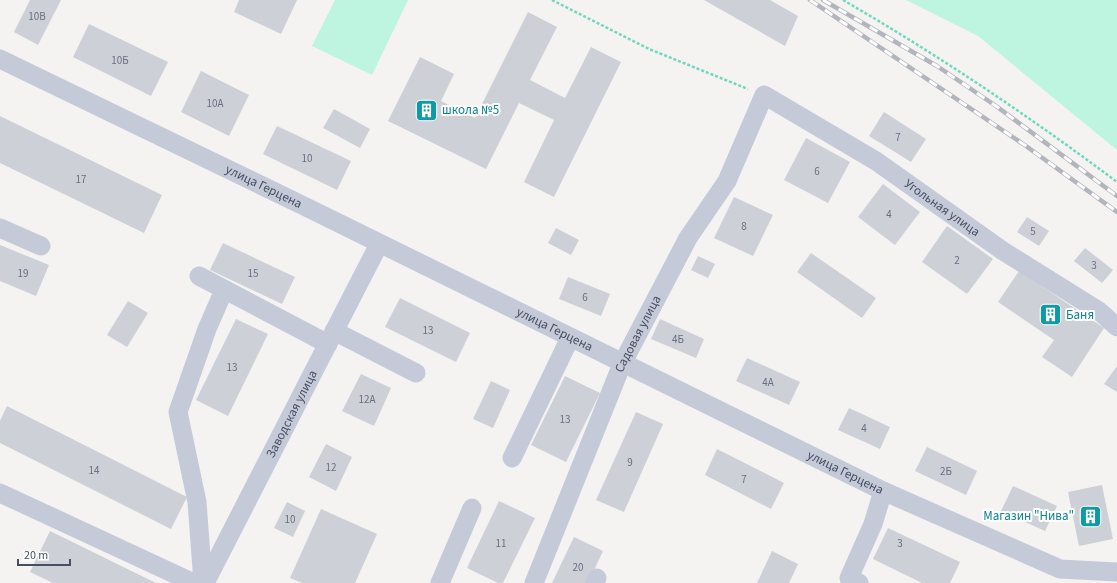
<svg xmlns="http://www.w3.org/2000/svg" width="1117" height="583" font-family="'Source Sans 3',sans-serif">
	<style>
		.green { fill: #bef5e0 }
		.building { fill: #ced0d8 }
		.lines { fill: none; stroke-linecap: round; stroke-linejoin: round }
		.path { stroke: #71d7be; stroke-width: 2.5; stroke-dasharray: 3 2; stroke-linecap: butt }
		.minor { stroke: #c5cad8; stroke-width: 19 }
		.rail-casing { stroke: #b3b5bd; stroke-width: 4.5 }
		.rail { stroke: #fff; stroke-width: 3; stroke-dasharray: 9; stroke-linecap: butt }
		.labels { text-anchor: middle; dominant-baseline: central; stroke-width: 4; stroke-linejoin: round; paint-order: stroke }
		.number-label { font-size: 11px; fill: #696f80 }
		.culture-label { font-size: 13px; fill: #0d838f; stroke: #fff; text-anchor: start }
		.street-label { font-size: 13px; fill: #474f62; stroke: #fff }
	</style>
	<rect width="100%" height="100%" fill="#f4f3f2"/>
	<!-- green -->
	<g class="green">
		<polygon points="335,0 408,0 372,75 312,46"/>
		<polygon points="906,0 1117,0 1117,150 978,36"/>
	</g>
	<!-- building -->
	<g class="building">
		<polygon points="30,0 61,0 38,45 14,32"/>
		<polygon points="239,0 297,0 281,34 234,12"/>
		<polygon points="704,0 770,0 798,16 785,46"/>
		<polygon points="528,12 557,27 530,80 565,98 591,47 621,62 554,197 524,182 554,120 519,103 486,169 388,121 420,57 454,74 441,101 475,118"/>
		<polygon points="89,24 168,62 151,96 73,57"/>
		<polygon points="201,71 249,95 229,136 181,112"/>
		<polygon points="334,109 370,129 360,148 323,128"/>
		<polygon points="884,112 926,139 911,162 869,136"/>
		<polygon points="0,116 162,195 144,233 0,163"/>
		<polygon points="277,126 351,161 337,190 263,154"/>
		<polygon points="806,138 850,162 828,203 784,180"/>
		<polygon points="883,184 920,212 895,245 858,217"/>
		<polygon points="734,197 773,215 753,256 714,238"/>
		<polygon points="1027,217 1049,231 1039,246 1017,232"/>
		<polygon points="947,226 993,259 967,294 922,262"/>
		<polygon points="556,228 579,240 571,255 548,243"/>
		<polygon points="223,243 295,277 282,304 210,270"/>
		<polygon points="0,245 49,265 36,296 0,281"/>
		<polygon points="1085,248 1113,270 1102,283 1074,261"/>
		<polygon points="811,253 876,298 862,318 797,272"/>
		<polygon points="698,256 715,264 708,278 691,270"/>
		<polygon points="1019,271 1104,328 1072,377 1042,357 1054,340 998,302"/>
		<polygon points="568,277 610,294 601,316 559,299"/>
		<polygon points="400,298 470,333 456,362 385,327"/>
		<polygon points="128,301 148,313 127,347 107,335"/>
		<polygon points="236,319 268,334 228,416 196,400"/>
		<polygon points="660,319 704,339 696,358 651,339"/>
		<polygon points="747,358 800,382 789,405 736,381"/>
		<polygon points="1117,366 1117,392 1104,384"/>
		<polygon points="361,374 391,388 374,426 342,411"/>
		<polygon points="565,376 600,393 566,462 531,445"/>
		<polygon points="491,381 510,390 493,428 473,419"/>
		<polygon points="7,406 187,497 171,529 0,443 0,421"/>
		<polygon points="849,408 890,427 880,449 838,430"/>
		<polygon points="636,412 663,424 624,512 596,500"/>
		<polygon points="326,444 352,457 336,491 309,477"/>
		<polygon points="927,447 977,471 966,495 915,471"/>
		<polygon points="717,449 784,483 771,509 705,475"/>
		<polygon points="1102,485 1113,539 1079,546 1068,492"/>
		<polygon points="1013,486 1057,506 1045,531 1001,511"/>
		<polygon points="499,501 535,518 503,583 498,583 467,568"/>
		<polygon points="287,502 305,511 293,537 274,528"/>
		<polygon points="321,509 377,534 355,583 302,583 290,578"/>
		<polygon points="888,528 960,562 950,583 922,583 873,559"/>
		<polygon points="50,531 156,583 53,583 30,572"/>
		<polygon points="574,537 603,551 588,583 552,583"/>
		<polygon points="772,551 798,564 789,583 757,583"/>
	</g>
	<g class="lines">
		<!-- path -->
		<g class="path">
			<polyline points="552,0 649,49 748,89"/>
			<path d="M843 0C938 55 1029 116 1117 182"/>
		</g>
		<!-- minor -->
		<g class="minor">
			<path id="s1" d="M0 59 306 207 883 491 1060 569 1117 572"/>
			<polyline points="0,228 41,246"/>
			<polyline points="199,276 328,344"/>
			<polyline points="334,331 416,373"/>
			<polyline points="512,458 570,338"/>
			<polyline points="0,493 194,583"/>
			<polyline points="203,583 197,502 178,412 207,329 224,290"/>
			<path id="s2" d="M205 583 379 244"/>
			<polyline points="440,583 472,508"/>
			<path id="s3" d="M534 583 622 364 688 238 727 181 764 95 876 161 1003 251 1099 311 1117 327"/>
			<polyline points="595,583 597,578"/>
			<polyline points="859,583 849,578 873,524 883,491"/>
		</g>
		<defs>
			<g id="rail">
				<polyline points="810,0 1026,146 1117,212"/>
				<polyline points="823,0 937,66 996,106 1117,196"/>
			</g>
		</defs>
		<!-- rail casing -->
		<use href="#rail" class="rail-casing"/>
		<!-- rail -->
		<use href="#rail" class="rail"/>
	</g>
	<!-- icons -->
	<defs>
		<symbol id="building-square" viewBox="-11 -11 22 22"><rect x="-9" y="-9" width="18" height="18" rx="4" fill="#0f9aa8" stroke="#fff"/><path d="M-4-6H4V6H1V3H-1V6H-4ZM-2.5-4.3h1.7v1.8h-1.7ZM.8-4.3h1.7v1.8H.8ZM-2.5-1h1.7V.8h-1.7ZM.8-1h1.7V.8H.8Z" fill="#fff"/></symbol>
	</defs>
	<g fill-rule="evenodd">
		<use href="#building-square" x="414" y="98" width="25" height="25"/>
		<use href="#building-square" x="1038" y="302" width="25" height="25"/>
		<use href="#building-square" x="1078" y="504" width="25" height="25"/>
	</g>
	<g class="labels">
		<!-- number labels -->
		<g class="number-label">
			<text x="37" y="16">10В</text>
			<text x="120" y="60">10Б</text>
			<text x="215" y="103">10А</text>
			<text x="898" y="137">7</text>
			<text x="307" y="158">10</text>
			<text x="817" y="171">6</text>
			<text x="81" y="179">17</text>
			<text x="889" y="214">4</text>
			<text x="744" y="226">8</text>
			<text x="1033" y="231">5</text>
			<text x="957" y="260">2</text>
			<text x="1094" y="265">3</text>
			<text x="23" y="273">19</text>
			<text x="253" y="273">15</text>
			<text x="585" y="297">6</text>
			<text x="428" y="330">13</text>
			<text x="678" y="339">4Б</text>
			<text x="232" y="367">13</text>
			<text x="768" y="382">4А</text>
			<text x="367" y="399">12А</text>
			<text x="565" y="419">13</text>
			<text x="864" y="428">4</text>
			<text x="630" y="462">9</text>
			<text x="331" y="467">12</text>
			<text x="94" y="470">14</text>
			<text x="946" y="471">2Б</text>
			<text x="744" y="479">7</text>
			<text x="290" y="519">10</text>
			<text x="501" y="543">11</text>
			<text x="900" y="543">3</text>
			<text x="578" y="567">20</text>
		</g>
		<!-- culture labels -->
		<g class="culture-label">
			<text x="442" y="110">школа №5</text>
			<text x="1066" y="315">Баня</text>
			<text x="1074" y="516" text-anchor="end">Магазин "Нива"</text>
		</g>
		<!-- street labels -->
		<g class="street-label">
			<text stroke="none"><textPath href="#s1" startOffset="293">улица Герцена</textPath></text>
			<text stroke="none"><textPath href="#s3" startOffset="752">Угольная улица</textPath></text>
			<text stroke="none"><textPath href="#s1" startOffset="617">улица Герцена</textPath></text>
			<text stroke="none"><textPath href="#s3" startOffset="270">Садовая улица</textPath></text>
			<text stroke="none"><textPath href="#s2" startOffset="190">Заводская улица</textPath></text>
			<text stroke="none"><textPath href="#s1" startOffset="941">улица Герцена</textPath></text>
		</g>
	</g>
	<!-- scale -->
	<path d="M18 559v6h52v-6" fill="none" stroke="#474f62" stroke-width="2"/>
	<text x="24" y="559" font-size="12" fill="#474f62" stroke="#ffffff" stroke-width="3" paint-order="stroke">20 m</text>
</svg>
